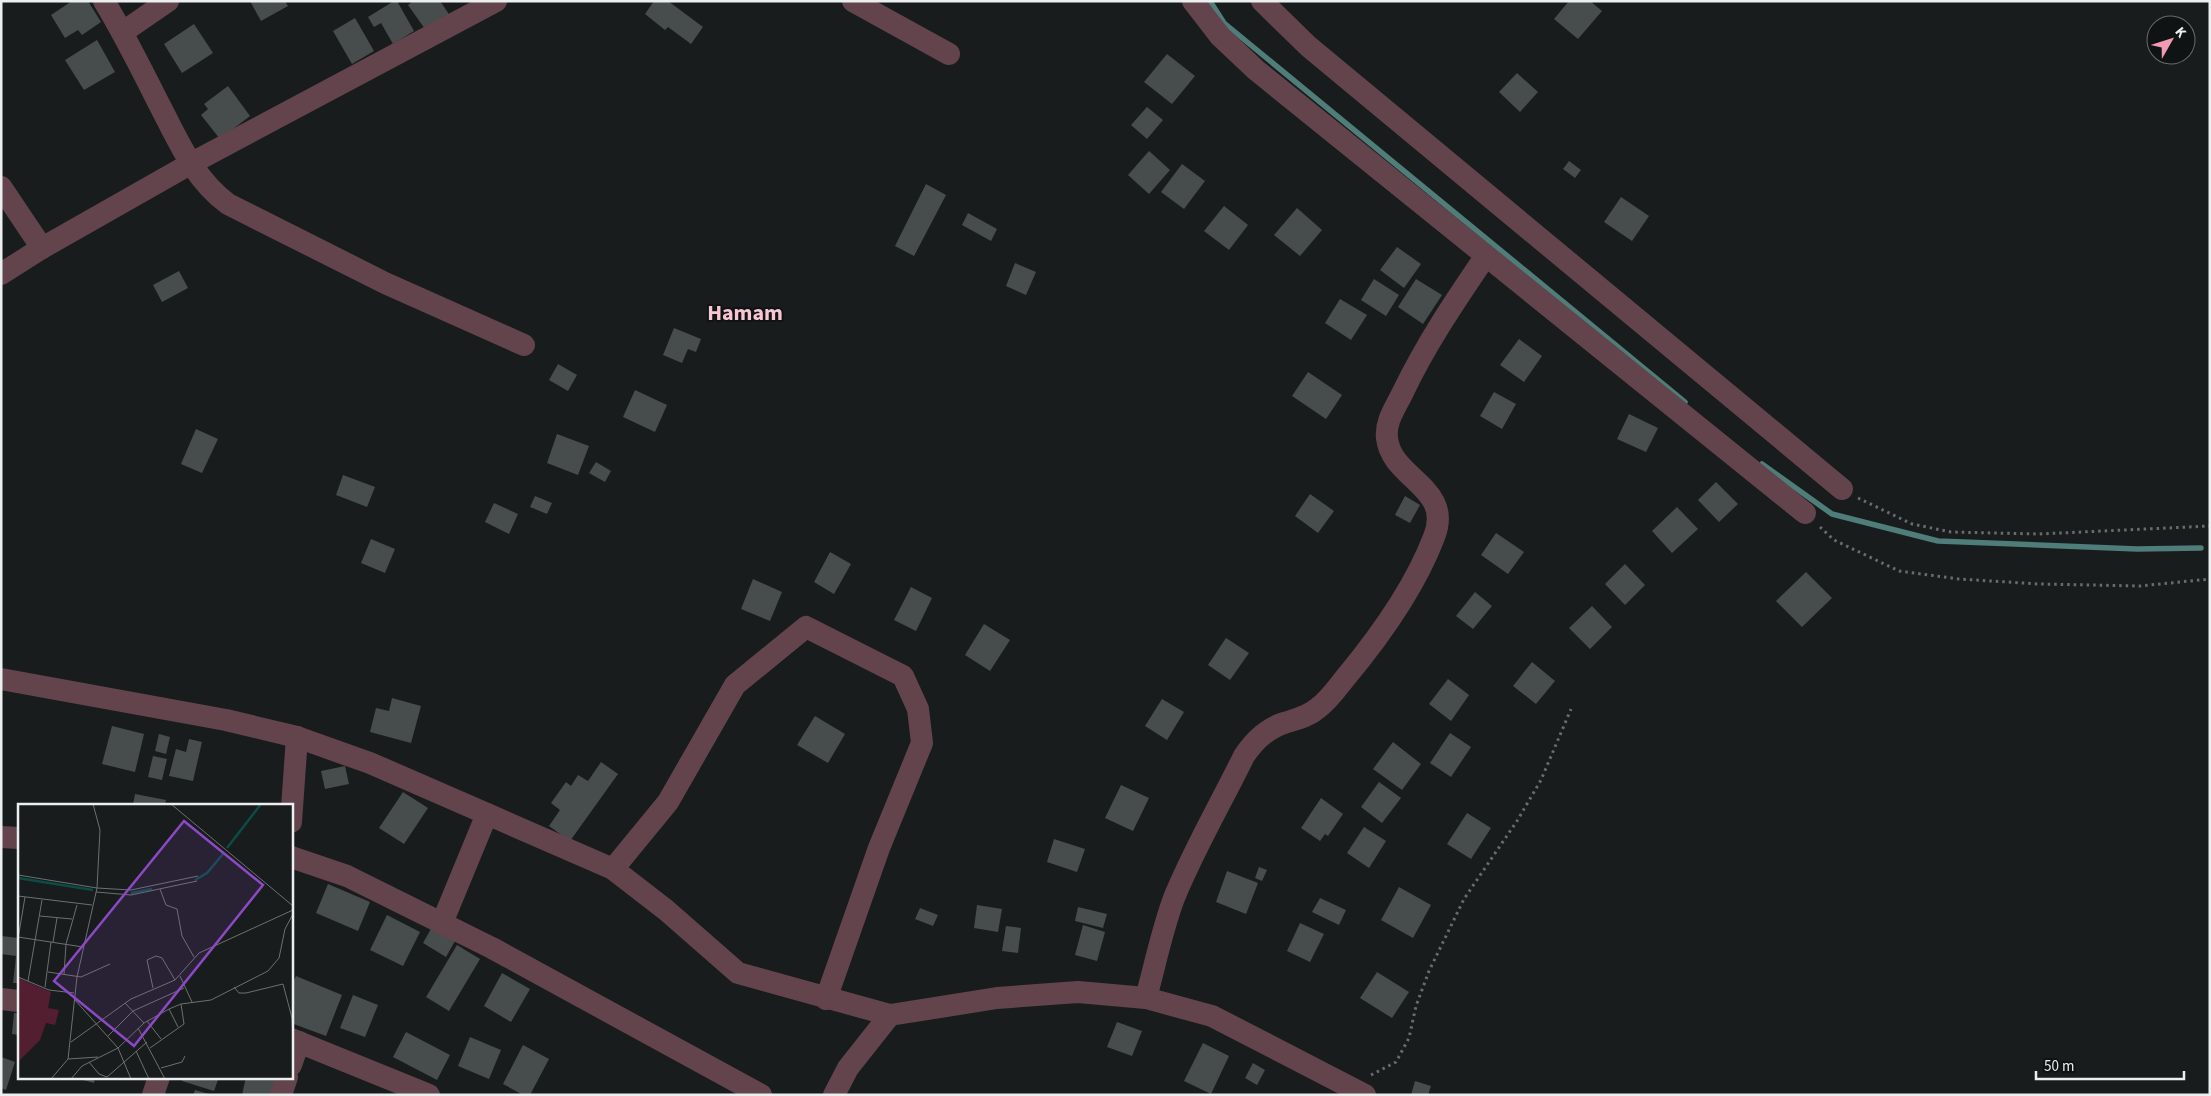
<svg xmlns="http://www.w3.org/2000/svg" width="2211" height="1096" font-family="'Source Sans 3',sans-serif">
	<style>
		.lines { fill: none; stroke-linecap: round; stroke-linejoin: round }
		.stream { stroke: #4e7d7a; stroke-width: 5.5 }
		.building { fill: #474c4c }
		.path { stroke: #686c6c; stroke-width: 3; stroke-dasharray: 2.5 4; stroke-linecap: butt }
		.minor { stroke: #63444c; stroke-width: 22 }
		.labels { text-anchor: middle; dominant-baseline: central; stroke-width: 4; stroke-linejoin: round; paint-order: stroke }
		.district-label { font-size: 22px; font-weight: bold; fill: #f8c6d3; stroke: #0f1313 }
		.inset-river { fill: none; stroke: #0b4c48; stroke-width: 2.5 }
		.inset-road { fill: none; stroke: #6d7070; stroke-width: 1 }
		.view { fill: #8c49c6; fill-opacity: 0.15; stroke: #8c49c6; stroke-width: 2.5 }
		.inset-edge { fill: none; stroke: #ecefef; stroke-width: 2.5 }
	</style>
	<rect width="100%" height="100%" fill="#181c1c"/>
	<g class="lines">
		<!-- stream -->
		<g class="stream">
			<polyline points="1210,1 1224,23 1685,402"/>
			<polyline points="1762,464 1832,514 1938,541 2137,549 2201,548"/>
		</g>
	</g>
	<!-- building -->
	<g class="building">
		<polygon points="72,1 88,1 101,22 82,35 78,30 65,38 51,15"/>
		<polygon points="250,1 285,1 288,6 261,21"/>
		<polygon points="394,1 397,1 414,31 393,44 381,23 374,27 368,17"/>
		<polygon points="413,1 440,1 453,20 425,29 408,5"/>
		<polygon points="654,1 668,1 703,27 691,44 668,27 665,30 645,14"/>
		<polygon points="1569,1 1590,1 1602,11 1578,39 1554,19"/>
		<polygon points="355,18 374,51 352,64 333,31"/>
		<polygon points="194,24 213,53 182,73 164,44"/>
		<polygon points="97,40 115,72 84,90 65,60"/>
		<polygon points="1167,54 1195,76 1172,104 1144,82"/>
		<polygon points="1517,73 1538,92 1520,112 1499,92"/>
		<polygon points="228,86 250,116 220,139 201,115 208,109 204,104"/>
		<polygon points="1147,107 1163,120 1147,139 1131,125"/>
		<polygon points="1149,151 1170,170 1149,194 1128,175"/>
		<polygon points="1569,161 1581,170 1575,178 1563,169"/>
		<polygon points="1182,164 1205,181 1184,209 1161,192"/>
		<polygon points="926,184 946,195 914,256 895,246"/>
		<polygon points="1621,197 1649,216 1632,241 1604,222"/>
		<polygon points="1224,206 1248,225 1229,250 1204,231"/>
		<polygon points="1297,208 1322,230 1300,256 1274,235"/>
		<polygon points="968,213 997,229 991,241 962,225"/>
		<polygon points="1397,247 1421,264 1404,288 1380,270"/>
		<polygon points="1015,263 1036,272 1026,295 1006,286"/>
		<polygon points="179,271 188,288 162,302 153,285"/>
		<polygon points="1374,279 1399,295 1386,316 1361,300"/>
		<polygon points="1416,279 1442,295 1423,324 1398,307"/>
		<polygon points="1340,299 1367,315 1351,340 1325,323"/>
		<polygon points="674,328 701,339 696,352 688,349 682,363 663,355"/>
		<polygon points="1519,339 1542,356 1524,382 1500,365"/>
		<polygon points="558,364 577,375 568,391 549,380"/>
		<polygon points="1308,372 1342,395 1326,419 1292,396"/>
		<polygon points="635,390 667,405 655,432 623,417"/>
		<polygon points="1494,392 1516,404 1502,429 1480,416"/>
		<polygon points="1629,414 1658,428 1646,452 1617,439"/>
		<polygon points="196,429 218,439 202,473 181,464"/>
		<polygon points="557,434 589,446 578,475 547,463"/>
		<polygon points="596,462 611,471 605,482 589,473"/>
		<polygon points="343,475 375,487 367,507 336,495"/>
		<polygon points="1716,482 1738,504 1719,522 1698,500"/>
		<polygon points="1310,494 1334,511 1318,533 1295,516"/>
		<polygon points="535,496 552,503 547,514 530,507"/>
		<polygon points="1405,496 1420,505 1410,523 1395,515"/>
		<polygon points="494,503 518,514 509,534 485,522"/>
		<polygon points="1677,507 1698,529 1672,553 1652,531"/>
		<polygon points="1496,533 1524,552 1508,574 1481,555"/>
		<polygon points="371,539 395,549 385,573 361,563"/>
		<polygon points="830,552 851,564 834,594 814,582"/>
		<polygon points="1625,564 1645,585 1625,605 1605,584"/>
		<polygon points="1806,572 1832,598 1802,627 1776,601"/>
		<polygon points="753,579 782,592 770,621 741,609"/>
		<polygon points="911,587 932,598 916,631 894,620"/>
		<polygon points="1475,592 1492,606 1473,629 1456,616"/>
		<polygon points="1592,606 1612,627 1590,649 1569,628"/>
		<polygon points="984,624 1010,640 990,671 965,655"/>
		<polygon points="1226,638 1249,653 1230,680 1208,665"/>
		<polygon points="1532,662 1555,681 1536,704 1513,686"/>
		<polygon points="1448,679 1469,695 1451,721 1429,704"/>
		<polygon points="392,698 421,706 411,743 370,732 376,708 389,711"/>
		<polygon points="1162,699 1184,712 1167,740 1145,726"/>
		<polygon points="815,716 845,734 828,763 797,745"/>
		<polygon points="112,726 144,734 135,772 102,764"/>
		<polygon points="1450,733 1471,747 1451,777 1430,763"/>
		<polygon points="159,734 170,737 166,754 155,751"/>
		<polygon points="189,739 202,742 193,781 169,776 176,749 186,752"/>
		<polygon points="1393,742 1421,764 1402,790 1373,769"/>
		<polygon points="153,756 167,759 162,780 148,777"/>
		<polygon points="601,762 618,774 570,841 549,826 560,810 551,803 566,782 571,786 578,775 588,781"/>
		<polygon points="345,766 349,784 325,789 321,771"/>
		<polygon points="1379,782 1401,798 1382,823 1361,807"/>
		<polygon points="1121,785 1149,798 1133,831 1105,818"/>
		<polygon points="403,792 428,808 404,844 379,828"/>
		<polygon points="135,794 166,800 165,805 133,805"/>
		<polygon points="1321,798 1343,814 1328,836 1325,834 1320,841 1301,828"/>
		<polygon points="1467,813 1491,828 1471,859 1447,844"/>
		<polygon points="1364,827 1386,841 1369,868 1347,853"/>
		<polygon points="1054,839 1085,849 1077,872 1047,862"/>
		<polygon points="1259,867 1267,870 1262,881 1255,878"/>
		<polygon points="1227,871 1258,883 1246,914 1216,902"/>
		<polygon points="328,884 370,902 358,931 316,913"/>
		<polygon points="1399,887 1431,905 1413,938 1381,920"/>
		<polygon points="1320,898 1346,910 1339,925 1312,912"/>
		<polygon points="977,905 1002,909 998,932 974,928"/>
		<polygon points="1078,907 1107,914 1103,928 1075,921"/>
		<polygon points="920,908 938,915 933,926 915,919"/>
		<polygon points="387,915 420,932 403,966 370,950"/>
		<polygon points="1300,923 1324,934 1310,962 1287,951"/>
		<polygon points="1083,925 1105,932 1097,961 1075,955"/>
		<polygon points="1006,926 1021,928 1018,953 1002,951"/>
		<polygon points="432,927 455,941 446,957 423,943"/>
		<polygon points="1,936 19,938 19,983 13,983 16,956 1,954"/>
		<polygon points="457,945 480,959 449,1011 426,997"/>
		<polygon points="1377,972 1409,992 1392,1018 1360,998"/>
		<polygon points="502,973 530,989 511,1022 484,1006"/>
		<polygon points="296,976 342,995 326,1036 291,1023 291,987"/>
		<polygon points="353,995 378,1005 365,1037 340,1028"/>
		<polygon points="14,1013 19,1013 19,1035 12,1034"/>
		<polygon points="1117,1022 1142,1031 1132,1056 1107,1047"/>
		<polygon points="406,1032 450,1055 437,1080 393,1057"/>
		<polygon points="470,1037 501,1050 489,1079 458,1066"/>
		<polygon points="1203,1043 1229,1056 1211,1094 1184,1081"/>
		<polygon points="523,1045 549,1059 530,1095 523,1095 503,1084"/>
		<polygon points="1,1057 15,1062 6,1090 1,1088"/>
		<polygon points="1253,1063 1265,1070 1257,1085 1245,1078"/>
		<polygon points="72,1077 95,1077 94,1083"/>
		<polygon points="183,1077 219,1077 214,1091 182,1081"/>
		<polygon points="246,1077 276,1079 272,1095 242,1095"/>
		<polygon points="1415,1081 1431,1086 1428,1095 1411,1095"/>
		<polygon points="195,1090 209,1094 209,1095 193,1095"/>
	</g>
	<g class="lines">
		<!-- path -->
		<g class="path">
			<polyline points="1858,498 1912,524 1951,532 2039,534 2210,526"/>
			<polyline points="1820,527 1834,540 1899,571 1959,579 2039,584 2140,586 2210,579"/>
			<polyline points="1371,1075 1396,1062 1409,1038 1416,1006 1429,971 1464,899 1517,821 1541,780 1571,709"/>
		</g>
		<!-- minor -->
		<g class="minor">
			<path d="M104 1C124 34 141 68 158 102 178 140 193 178 228 204L385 283 524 345"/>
			<polyline points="853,1 949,54"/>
			<polyline points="1193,1 1220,36 1256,70 1805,513"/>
			<polyline points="1262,1 1308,46 1842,489"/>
			<polyline points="123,32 168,1"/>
			<polyline points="1,187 42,248"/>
			<polyline points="1,274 42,248 190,164 496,1"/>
			<polyline points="1,679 226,720 297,737 370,763 613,869 666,910 738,973 890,1015 997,998 1078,992 1146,998 1212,1016 1365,1095"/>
			<polyline points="291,822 297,737"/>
			<polyline points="1,837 19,838"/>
			<polyline points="291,857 347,876 492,948 761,1095"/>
			<polyline points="613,869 668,802 735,685 806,627 903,676 918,709 922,743 879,848 826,999"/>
			<polyline points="442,923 487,814"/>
			<path d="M1146 998C1155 965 1162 930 1174 898 1194 849 1221 803 1244 756 1254 741 1266 729 1284 723 1296 719 1308 717 1318 708 1329 700 1337 688 1346 677 1380 636 1415 587 1434 537 1454 487 1391 479 1387 438 1385 421 1396 407 1403 392 1426 344 1455 301 1485 257"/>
			<polyline points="1,999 19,1001"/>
			<polyline points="291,1039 429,1095"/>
			<polyline points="291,1065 299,1042"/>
			<polyline points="153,1095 159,1077"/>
			<polyline points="281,1095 287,1077"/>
			<polyline points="834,1095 848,1068 890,1015"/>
		</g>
	</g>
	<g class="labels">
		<!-- district labels -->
		<g class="district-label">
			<text x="745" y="313">Hamam</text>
		</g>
	</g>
	<!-- overview -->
	<g transform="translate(18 804)">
		<rect width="275" height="275" fill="#181c1c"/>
		<path d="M0 174 33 188 30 204 41 206 37 221 28 219 22 236 0 258Z" fill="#521e30"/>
		<path class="inset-river" d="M209 44 243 0M0 74 75 86M177 76 189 69 205 50M113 89 134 85"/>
		<path class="inset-road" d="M75 0 82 26 79 84 113 86 180 72M153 0 275 102M0 71 79 84 59 173 50 255M142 85 148 101 159 105 164 132 176 153M78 88 113 91 179 77M0 92 74 101M22 112 54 115M0 133 65 143M0 135 7 93M35 138 39 114M30 168 63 173 92 160M46 170 48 140 59 101M162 172 174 198M0 173 31 186 56 189M10 177 24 96M27 183 33 138M216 183 221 189H228L265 180 274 214 275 236M135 184 129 156 138 152 144 154 157 176M56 195 100 244 113 275M107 199 126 219M151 205 160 223M129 217 143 235M120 224 147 275M90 232 115 207 166 184M53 238 113 195 157 176 181 149 275 106M132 244 166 220 163 200M118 247 131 275M71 258 81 270 89 273 129 238M143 264 164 258 167 252M33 275 50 255 80 253M53 275 64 262 100 244 126 219 151 205 163 200 193 196 250 167 261 154 267 125 275 110"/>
		<path class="view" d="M166 17 245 81 116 242 36 177Z"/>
		<rect width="275" height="275" class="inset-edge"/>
	</g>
	<!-- border -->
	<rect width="2211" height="1096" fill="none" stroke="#ecefef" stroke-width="5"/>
	<!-- north arrow -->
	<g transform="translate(2171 40) rotate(51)"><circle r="24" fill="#0f1313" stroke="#676b6b"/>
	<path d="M0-4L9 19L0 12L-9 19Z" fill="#f19ab3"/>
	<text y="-8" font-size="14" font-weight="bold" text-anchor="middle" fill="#ecefef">K</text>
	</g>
	<!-- scale -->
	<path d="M2036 1071v8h148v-8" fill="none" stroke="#ecefef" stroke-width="2.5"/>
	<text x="2044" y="1071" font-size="15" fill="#ecefef" stroke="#0f1313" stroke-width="4" paint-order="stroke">50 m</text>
</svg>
